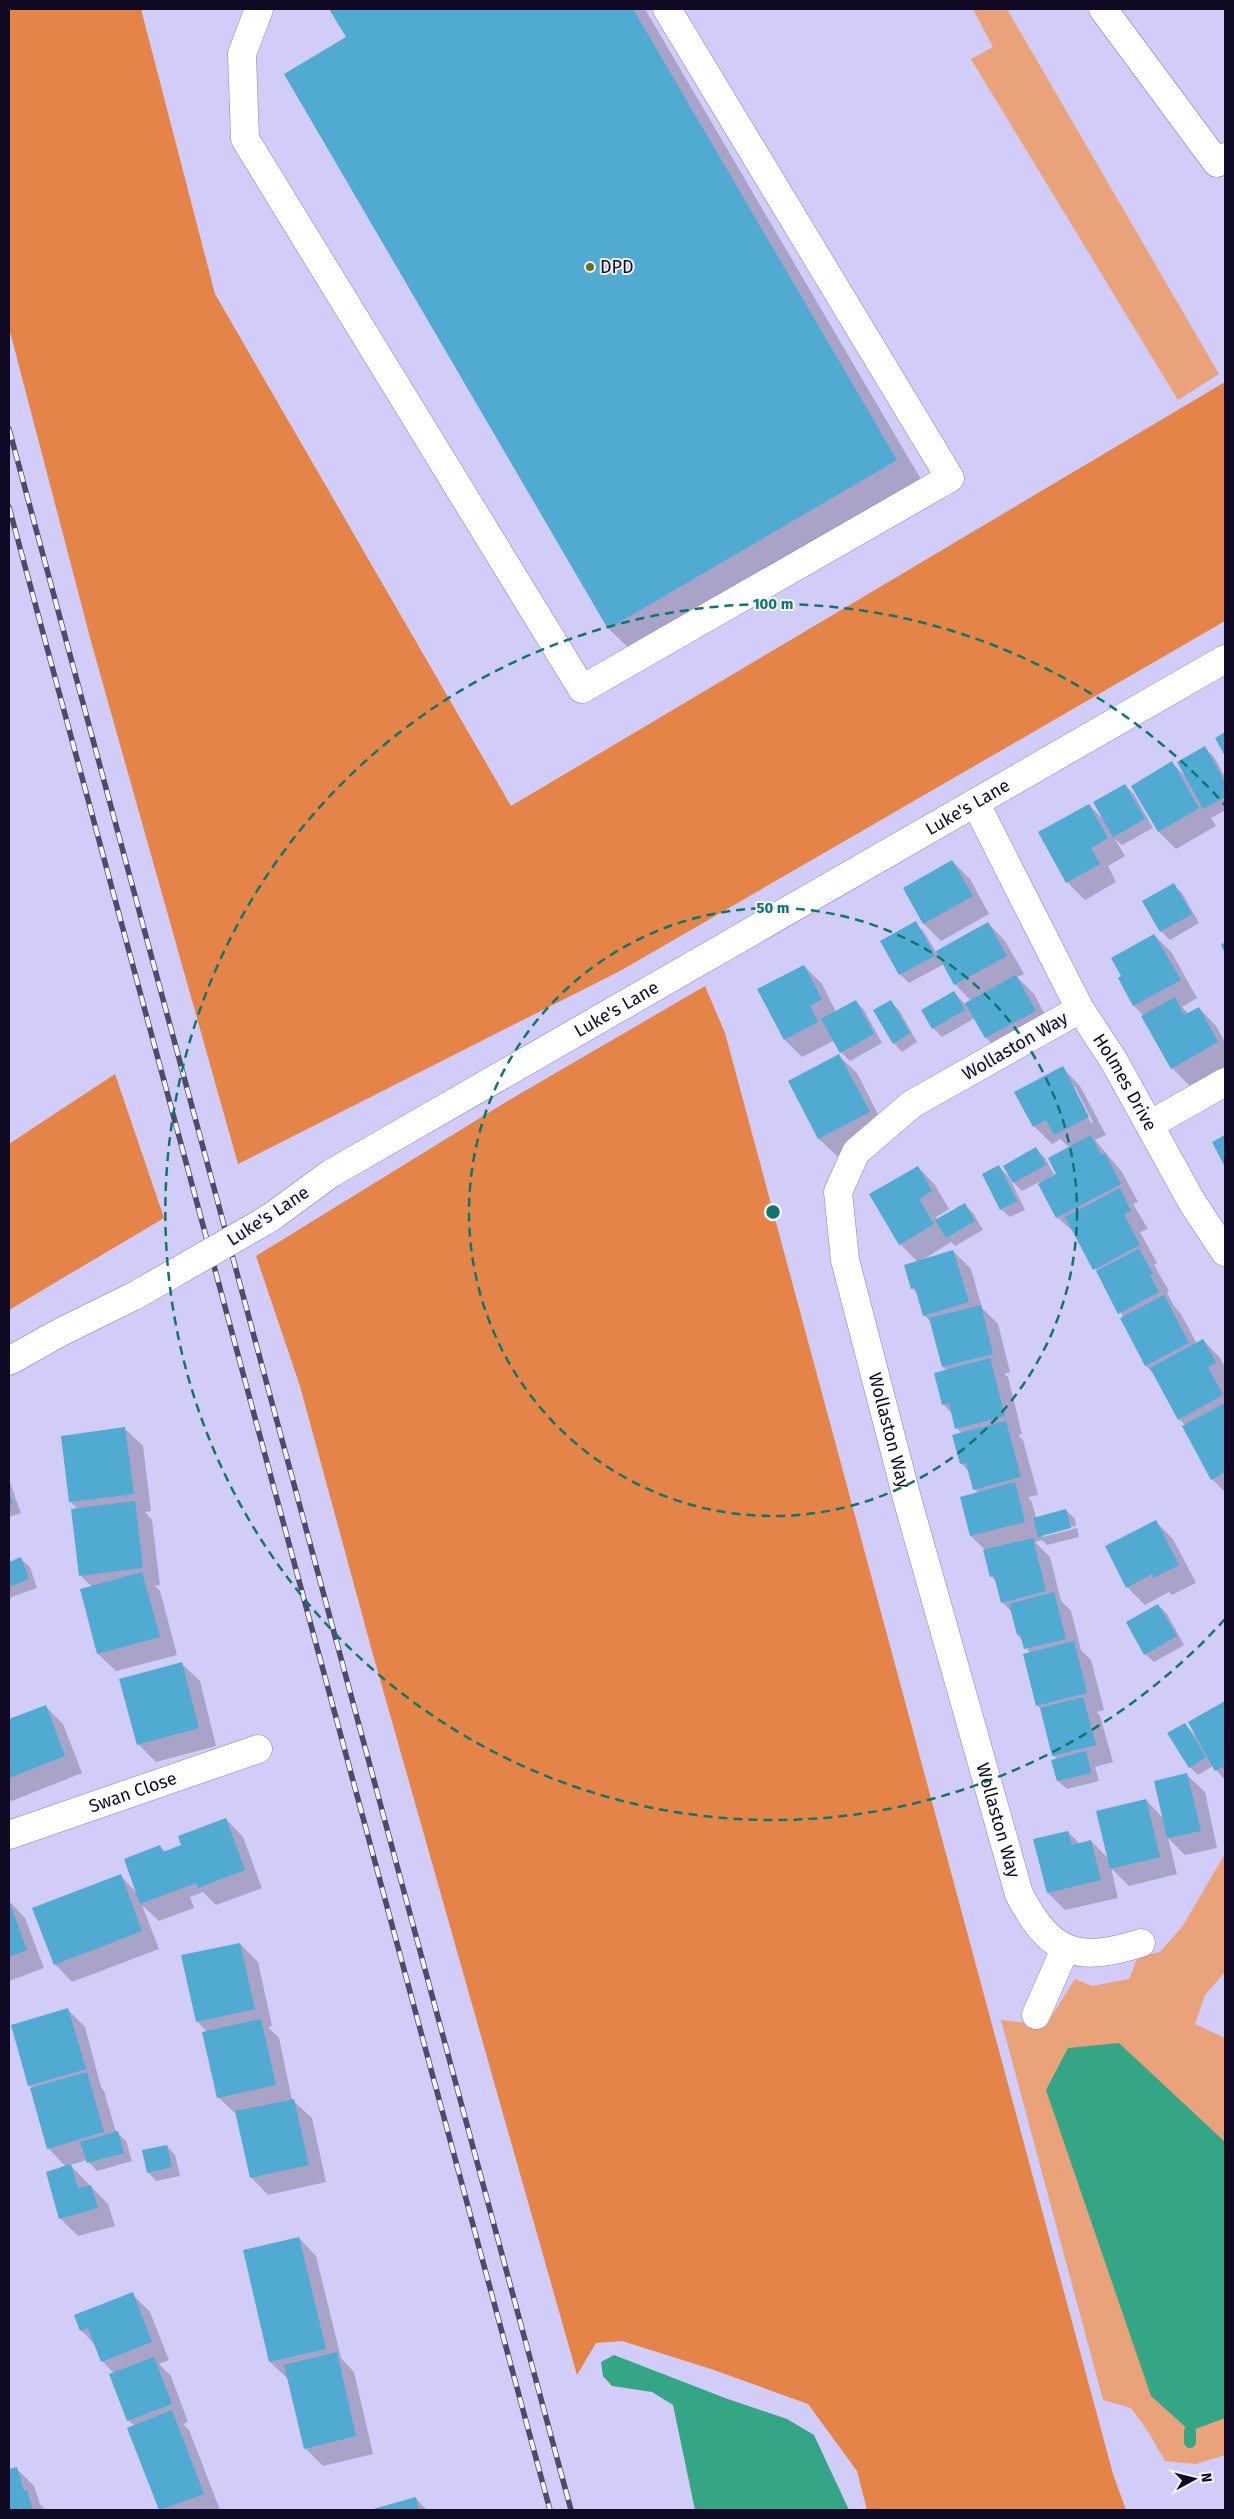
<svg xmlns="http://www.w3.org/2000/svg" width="1234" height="2519" font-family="'Fira Sans',sans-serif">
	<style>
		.green { fill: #e9a279 }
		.forest { fill: #e48448 }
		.water { fill: #34a686 }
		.shadow { fill: #0003; fill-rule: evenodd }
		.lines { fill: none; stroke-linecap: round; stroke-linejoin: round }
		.stream { stroke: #34a686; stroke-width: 12 }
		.building { fill: #51aad2 }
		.minor-casing { stroke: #887dc2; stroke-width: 29 }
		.minor { stroke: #fff; stroke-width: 28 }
		.rail-casing { stroke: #504a6a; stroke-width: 5.5 }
		.rail { stroke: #f3f3fa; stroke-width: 4; stroke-dasharray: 11; stroke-linecap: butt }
		.minor-bridge-casing { stroke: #887dc2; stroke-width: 29; stroke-linecap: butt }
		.minor-bridge { stroke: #fff; stroke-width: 28 }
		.ring { fill: none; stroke: #0f766e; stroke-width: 2.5; stroke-dasharray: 9 6 }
		.poi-dot { fill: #6f7014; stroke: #f3f3fa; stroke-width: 2 }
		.labels { text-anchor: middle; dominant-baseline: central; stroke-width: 4; stroke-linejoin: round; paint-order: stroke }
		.poi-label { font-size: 18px; fill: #0f0923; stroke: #f3f3fa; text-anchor: start }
		.street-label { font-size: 18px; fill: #0f0923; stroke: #f3f3fa }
		.centre { fill: #0f766e; stroke: #f3f3fa; stroke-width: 2.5 }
		.ring-label { font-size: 15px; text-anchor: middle; font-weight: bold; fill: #0f766e; stroke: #f3f3fa; stroke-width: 4; stroke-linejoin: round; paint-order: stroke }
	</style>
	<rect width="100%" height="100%" fill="#d2ccf9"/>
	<!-- green -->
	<g class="green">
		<polygon points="973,9 1007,9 1219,374 1178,400 971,59 993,47"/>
		<polygon points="1225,1854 1225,1972 1205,1995 1195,2024 1225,2038 1225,2455 1196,2464 1165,2461 1149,2433 1131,2408 1103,2400 1001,2020 1046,2025 1075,1979 1092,1986 1129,1979 1138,1957 1160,1952 1182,1927"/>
	</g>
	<!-- forest -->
	<g class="forest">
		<polygon points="9,9 141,9 215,294 511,806 1225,382 1225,621 620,971 238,1164 92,645 9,328"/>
		<polygon points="705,986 725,1033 1113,2474 1126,2510 867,2510 857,2471 808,2404 711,2369 622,2341 596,2343 577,2375 372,1651 300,1386 256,1256 511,1099"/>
		<polygon points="115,1074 164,1218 9,1310 9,1144"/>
	</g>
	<!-- water -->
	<g class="water">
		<polygon points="1119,2043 1225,2142 1225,2418 1190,2431 1151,2396 1046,2090 1068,2048"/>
		<polygon points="614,2355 725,2398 787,2419 814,2435 849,2510 695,2510 673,2405 652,2392 612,2386 603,2376 601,2362"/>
	</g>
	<!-- shadow -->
	<g class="shadow">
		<polygon points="331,9 645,9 929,493 642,661 609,629 285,74 348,37"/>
		<polygon points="1205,748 1214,757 1225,777 1225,810 1211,818 1216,826 1176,849 1159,832 1172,763 1185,776"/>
		<polygon points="1125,785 1134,794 1153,828 1122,845 1115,839 1125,856 1108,866 1116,882 1085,900 1067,882 1089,805 1105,821"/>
		<polygon points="952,861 970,879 989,914 941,941 924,924 904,888"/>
		<polygon points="1173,885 1182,893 1199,923 1170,940 1161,931 1144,901"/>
		<polygon points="915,923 924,932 936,952 988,923 1005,941 1024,974 1017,977 1034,994 1052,1028 1003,1055 986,1038 975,1018 942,1037 933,1028 923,1010 954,992 965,1004 971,1001 955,984 944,964 909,983 900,974"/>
		<polygon points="1154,935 1172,953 1197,998 1182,1007 1189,1014 1199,1008 1216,1026 1225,1042 1225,1066 1190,1086 1172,1068 1144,1016 1134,1006 1119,978"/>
		<polygon points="804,966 822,984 836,1012 856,1002 864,1010 882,1043 850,1061 841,1052 835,1040 802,1057 785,1040"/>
		<polygon points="890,1001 899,1010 917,1042 902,1052 894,1043"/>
		<polygon points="839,1056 857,1073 886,1130 837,1156 819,1139 790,1082"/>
		<path d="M1063 1068 1080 1086 1106 1135 1095 1140 1122 1172 1138 1202 1133 1204 1148 1229 1140 1232 1157 1263 1154 1265 1169 1291 1167 1293 1174 1306 1181 1314 1197 1344 1203 1340 1220 1358 1225 1367V1492L1212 1479 1186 1426 1179 1419 1155 1375 1146 1366 1122 1319 1124 1318 1076 1234 1057 1217 1039 1182 1022 1191 1014 1183 1036 1149 1045 1158 1055 1176 1070 1148 1060 1139 1052 1144 1034 1126ZM1072 1087H1075L1093 1122 1091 1123Z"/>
		<polygon points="918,1167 935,1185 949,1209 936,1217 937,1220 964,1204 973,1213 983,1230 955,1246 951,1242 921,1261 953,1251 971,1269 982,1308 998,1324 1010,1372 1004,1374 1008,1377 1022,1434 1018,1435 1023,1440 1038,1495 1028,1497 1032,1502 1036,1518 1066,1510 1075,1519 1076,1526 1043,1534 1043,1537 1077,1528 1079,1537 1047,1545 1042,1540 1035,1542 1050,1557 1061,1601 1071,1611 1081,1650 1091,1660 1104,1710 1097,1712 1100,1716 1113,1762 1095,1767 1099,1781 1067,1789 1058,1781 1053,1761 1057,1759 1053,1755 1042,1710 1037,1705 1030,1653 1018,1635 1013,1613 1002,1602 997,1582 991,1576 986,1551 971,1536 979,1493 974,1489 970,1473 961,1463 962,1434 957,1428 953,1415 943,1404 947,1371 943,1367 931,1322 924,1315 918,1294 912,1288 918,1262 900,1244"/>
		<polygon points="999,1167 1009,1177 1025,1210 1010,1217 1001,1209"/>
		<polygon points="125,1429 143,1446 151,1511 145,1512 152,1520 160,1585 155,1586 160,1591 177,1655 116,1671 98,1654 81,1590 92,1587 80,1575 78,1509 70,1502 62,1437"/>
		<polygon points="9,1480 21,1513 9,1517"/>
		<polygon points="1155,1521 1173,1539 1196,1583 1172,1595 1169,1592 1145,1605 1127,1587"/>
		<polygon points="21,1559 30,1567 37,1588 9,1598 9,1563"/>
		<polygon points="1158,1605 1167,1614 1184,1645 1154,1662 1145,1654"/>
		<polygon points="182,1664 200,1681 216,1746 156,1762 138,1744"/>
		<polygon points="1225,1703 1225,1780 1213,1766 1198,1775 1190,1767 1184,1724 1196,1736 1190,1723"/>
		<polygon points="45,1706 63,1724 82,1773 9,1802 9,1720"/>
		<polygon points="1187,1775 1205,1792 1217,1848 1185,1855 1168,1838 1177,1874 1129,1886 1111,1868 1118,1898 1065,1910 1048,1893 1068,1832 1080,1844 1091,1841 1109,1859 1146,1800 1163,1818"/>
		<polygon points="226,1819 243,1837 262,1888 216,1905 203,1892 190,1897 194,1908 159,1921 142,1905 159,1949 72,1982 55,1964 121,1876 137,1893 160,1847 166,1852 183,1846"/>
		<polygon points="9,1901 25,1918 44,1968 9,1981"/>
		<polygon points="240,1944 258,1962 272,2026 268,2027 279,2038 292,2100 312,2118 326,2182 268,2195 251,2177 237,2115 218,2097 207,2032 197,2021"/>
		<polygon points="68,2010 85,2027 101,2087 104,2091 116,2132 126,2141 132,2161 97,2171 87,2160 70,2165 108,2204 115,2226 78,2236 60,2218 66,2167 48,2148 33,2089 29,2085"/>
		<polygon points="167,2146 175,2155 180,2176 156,2181 148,2172"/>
		<polygon points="299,2238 316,2256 341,2358 354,2372 373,2454 323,2466 305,2448 288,2379 270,2362 244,2251"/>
		<polygon points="132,2294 150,2312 169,2360 159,2364 171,2376 188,2422 183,2424 189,2430 220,2510 160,2510 129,2429 135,2426 128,2420 114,2373 102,2361 96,2346 81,2330"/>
		<polygon points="17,2469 34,2486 40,2504 45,2510 9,2510 9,2471"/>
		<polygon points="415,2498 427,2510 372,2510"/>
	</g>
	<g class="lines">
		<!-- stream -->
		<polyline class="stream" points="1190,2442 1190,2431"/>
	</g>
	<!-- building -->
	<g class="building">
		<polygon points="329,9 633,9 897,460 608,629 284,74 346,37"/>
		<polygon points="1225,732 1225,756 1215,738"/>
		<polygon points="1205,746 1225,782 1225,797 1203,809 1177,762"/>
		<polygon points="1172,761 1199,808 1158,832 1131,786"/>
		<polygon points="1125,784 1145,819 1113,837 1093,802"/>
		<polygon points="1089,804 1108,838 1091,848 1100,864 1066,883 1038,832"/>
		<polygon points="952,860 973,896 923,924 903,888"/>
		<polygon points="1174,883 1192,914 1160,932 1142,901"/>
		<polygon points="916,921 935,956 899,975 880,941"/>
		<polygon points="988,922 1007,956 954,985 936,951"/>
		<polygon points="1154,934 1181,980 1133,1006 1118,978 1121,976 1111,958"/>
		<polygon points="1225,942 1225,953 1221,945"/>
		<polygon points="804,965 822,999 810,1006 818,1022 784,1040 757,989"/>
		<polygon points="1016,975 1036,1011 985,1038 965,1003"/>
		<polygon points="954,991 965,1010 932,1029 921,1010"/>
		<polygon points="1175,997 1184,1015 1199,1007 1218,1042 1171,1069 1141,1016"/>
		<polygon points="856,1000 874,1034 840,1053 821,1019"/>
		<polygon points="891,1000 910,1033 893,1044 873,1010"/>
		<polygon points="839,1054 870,1112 818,1139 788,1081"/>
		<polygon points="1063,1066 1089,1117 1054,1135 1046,1120 1033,1127 1014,1092"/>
		<polygon points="1091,1135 1101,1155 1105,1153 1121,1184 1056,1218 1038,1184 1056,1174 1048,1158"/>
		<polygon points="1225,1135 1225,1167 1212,1142"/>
		<polygon points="1036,1147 1046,1165 1013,1183 1003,1166"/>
		<polygon points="999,1165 1017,1201 1000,1210 982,1174"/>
		<polygon points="918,1166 932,1191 919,1199 934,1224 899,1245 869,1194"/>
		<polygon points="1120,1188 1131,1211 1124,1214 1140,1245 1093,1270 1065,1217"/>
		<polygon points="965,1203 975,1221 946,1238 935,1220"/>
		<polygon points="1139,1249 1153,1274 1150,1275 1159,1292 1118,1314 1096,1271"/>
		<polygon points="953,1250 969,1302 923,1316 915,1288 911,1289 904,1265"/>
		<polygon points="1164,1295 1189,1343 1145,1366 1120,1318"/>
		<polygon points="981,1305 993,1354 942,1367 929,1318"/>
		<polygon points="1203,1339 1216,1363 1208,1367 1223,1395 1178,1420 1150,1368"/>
		<polygon points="990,1358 1005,1416 955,1429 949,1403 942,1405 934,1373"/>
		<polygon points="1225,1403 1225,1472 1211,1480 1182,1426"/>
		<polygon points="1006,1421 1021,1477 973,1490 966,1463 960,1464 952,1435"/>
		<polygon points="125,1427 134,1494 69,1502 61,1436"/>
		<polygon points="1015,1482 1025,1522 970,1536 960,1497"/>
		<polygon points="9,1492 13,1504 9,1506"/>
		<polygon points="135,1501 143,1568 79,1576 71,1509"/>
		<polygon points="1066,1509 1071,1528 1038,1537 1033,1518"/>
		<polygon points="1156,1520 1179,1565 1153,1578 1152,1574 1126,1588 1105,1546"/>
		<polygon points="1033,1538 1046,1591 1001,1603 994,1576 990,1577 983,1550"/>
		<polygon points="21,1557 29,1579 9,1587 9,1562"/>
		<polygon points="142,1572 160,1637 97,1654 80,1589"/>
		<polygon points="1054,1592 1066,1639 1024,1649 1020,1634 1017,1635 1009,1604"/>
		<polygon points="1158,1604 1177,1636 1144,1655 1126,1622"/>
		<polygon points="1074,1641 1087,1693 1036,1706 1023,1654"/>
		<polygon points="182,1662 199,1728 137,1745 119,1679"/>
		<polygon points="1083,1697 1096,1745 1052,1756 1040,1708"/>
		<polygon points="1225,1701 1225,1766 1215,1771 1188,1722"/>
		<polygon points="46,1705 65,1756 9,1778 9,1719"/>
		<polygon points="1185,1723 1206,1757 1189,1768 1167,1733"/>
		<polygon points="1086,1751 1091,1773 1057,1781 1051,1760"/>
		<polygon points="1187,1773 1201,1831 1167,1838 1154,1781"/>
		<polygon points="1146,1799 1160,1857 1110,1869 1096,1811"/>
		<polygon points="226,1818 245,1870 198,1888 196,1883 140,1904 124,1859 160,1845 163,1852 181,1845 178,1836"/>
		<polygon points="1068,1831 1072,1845 1091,1840 1101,1880 1047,1893 1033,1839"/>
		<polygon points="121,1874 142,1931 54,1965 32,1908"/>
		<polygon points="9,1901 27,1950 9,1957"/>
		<polygon points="240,1943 255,2009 196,2022 181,1955"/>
		<polygon points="68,2008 86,2069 28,2086 11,2025"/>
		<polygon points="261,2019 276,2085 217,2098 202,2032"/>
		<polygon points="87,2072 104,2132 47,2149 30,2088"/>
		<polygon points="294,2099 309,2165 250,2178 235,2111"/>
		<polygon points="118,2131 124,2153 87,2163 80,2142"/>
		<polygon points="167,2145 172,2167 147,2173 142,2150"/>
		<polygon points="71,2164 78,2188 91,2185 98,2208 59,2219 46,2172"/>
		<polygon points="299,2237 326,2349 269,2362 243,2250"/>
		<polygon points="133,2292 152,2342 101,2362 88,2328 80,2331 74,2315"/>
		<polygon points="337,2352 356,2436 304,2449 284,2365"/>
		<polygon points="154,2357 172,2404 127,2421 109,2374"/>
		<polygon points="172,2410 204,2494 159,2510 127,2428"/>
		<polygon points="17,2467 24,2491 27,2490 33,2510 9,2510 9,2469"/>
		<polygon points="416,2497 419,2510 370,2510"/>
	</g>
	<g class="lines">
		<defs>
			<g id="minor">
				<polyline points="259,9 242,54 245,139 582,689 950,478 667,9"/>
				<polyline points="1103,9 1217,163 1225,157"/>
				<path id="s1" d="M976 804 1080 1009 1114 1061 1192 1202 1225 1252"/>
				<path id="s2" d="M1080 1009 912 1104 856 1152 838 1192 845 1260 908 1502 1019 1894C1051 1955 1077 1963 1141 1943"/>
				<polyline points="1151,1124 1225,1082"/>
				<path id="s3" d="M270 1218 330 1174 1225 659"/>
				<polyline points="9,1361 59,1333 136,1295"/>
				<path id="s4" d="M9 1835 258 1749"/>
				<polyline points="1036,2015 1065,1949"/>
			</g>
		</defs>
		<!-- minor casing -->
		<use href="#minor" class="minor-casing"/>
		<!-- minor -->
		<use href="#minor" class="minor"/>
		<defs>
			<g id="rail">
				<polyline points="9,429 571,2510"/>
				<polyline points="9,507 550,2510"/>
			</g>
		</defs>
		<!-- rail casing -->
		<use href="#rail" class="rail-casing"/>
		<!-- rail -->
		<use href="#rail" class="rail"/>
		<defs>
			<polyline id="minor-bridge" points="136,1295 270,1218"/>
		</defs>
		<!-- minor-bridge casing -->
		<use href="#minor-bridge" class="minor-bridge-casing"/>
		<!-- minor-bridge -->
		<use href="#minor-bridge" class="minor-bridge"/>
	</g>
	<!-- distance rings -->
	<g class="ring">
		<circle cx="773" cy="1212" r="304"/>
		<path d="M1225 1619A608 608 0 1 1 1225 805"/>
	</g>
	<!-- markers -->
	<circle class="poi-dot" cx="590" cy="267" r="5"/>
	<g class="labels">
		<!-- poi labels -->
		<g class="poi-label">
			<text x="600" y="267">DPD</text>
		</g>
		<!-- street labels -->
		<g class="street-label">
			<text stroke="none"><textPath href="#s3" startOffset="810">Luke's Lane</textPath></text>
			<text stroke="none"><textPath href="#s3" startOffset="405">Luke's Lane</textPath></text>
			<text transform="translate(1015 1046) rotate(-30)">Wollaston Way</text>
			<text stroke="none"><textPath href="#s1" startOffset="316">Holmes Drive</textPath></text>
			<text transform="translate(268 1216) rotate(-33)">Luke's Lane</text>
			<text stroke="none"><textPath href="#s2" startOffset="555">Wollaston Way</textPath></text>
			<text stroke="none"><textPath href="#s4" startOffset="131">Swan Close</textPath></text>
			<text stroke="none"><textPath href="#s2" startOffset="960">Wollaston Way</textPath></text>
		</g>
	</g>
	<circle cx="773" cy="1212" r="8" class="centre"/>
	<g class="ring-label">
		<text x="773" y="609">100 m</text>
		<text x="773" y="913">50 m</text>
	</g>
	<!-- border -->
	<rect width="1234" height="2519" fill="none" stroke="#0f0923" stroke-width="20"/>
	<!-- north arrow -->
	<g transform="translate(1194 2479) rotate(83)" stroke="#f3f3fa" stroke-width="4" paint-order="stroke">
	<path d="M0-4L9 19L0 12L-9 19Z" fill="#0f0923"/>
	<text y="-8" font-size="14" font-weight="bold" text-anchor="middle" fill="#0f0923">N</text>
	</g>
</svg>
